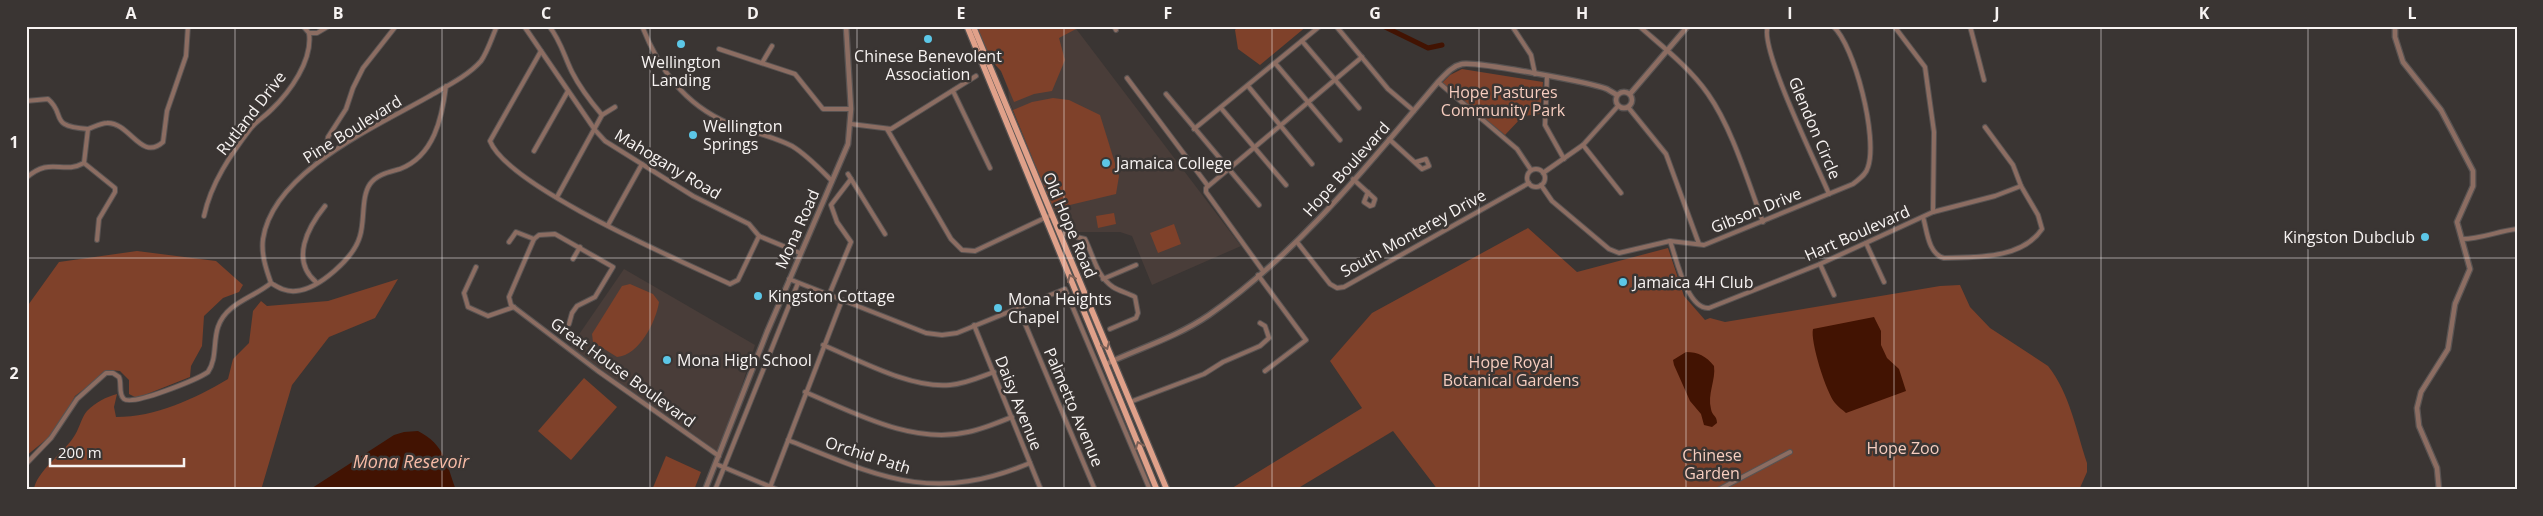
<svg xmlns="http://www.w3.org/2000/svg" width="2543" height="516" font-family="'Open Sans',sans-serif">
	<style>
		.built { fill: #493d39 }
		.green { fill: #7f412a }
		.water { fill: #421302 }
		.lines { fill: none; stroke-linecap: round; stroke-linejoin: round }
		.canal { stroke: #421302; stroke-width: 5 }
		.minor-casing { stroke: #585352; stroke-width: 6 }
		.tertiary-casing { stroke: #585352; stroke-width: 7 }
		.primary-casing { stroke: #585352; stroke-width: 8 }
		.minor { stroke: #8c6d62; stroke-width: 4 }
		.tertiary { stroke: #8c6d62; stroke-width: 4.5 }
		.primary { stroke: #e0a18a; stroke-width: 5.5 }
		.oneway { stroke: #7c6056 }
		.grid { fill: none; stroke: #f7f3f2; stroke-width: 1; stroke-opacity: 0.55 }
		.poi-dot { fill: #5cc7e7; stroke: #3a3533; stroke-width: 2 }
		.labels { text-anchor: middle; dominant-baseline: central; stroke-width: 5; stroke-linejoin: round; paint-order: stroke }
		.poi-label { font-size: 16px; fill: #f7f3f2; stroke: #3a3533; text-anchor: start }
		.park-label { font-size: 16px; fill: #f6cdbf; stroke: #3a3533 }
		.street-label { font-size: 16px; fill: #f7f3f2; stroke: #3a3533 }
		.water-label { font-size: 18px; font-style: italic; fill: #f6baa5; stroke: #3a3533 }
		.neatline { fill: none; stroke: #f7f3f2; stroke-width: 2 }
		.grid-label { font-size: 16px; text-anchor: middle; font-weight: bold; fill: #f7f3f2 }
	</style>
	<rect width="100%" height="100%" fill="#3a3533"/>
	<!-- built -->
	<g class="built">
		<polygon points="977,26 1074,26 1241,246 1152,285 1132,236 1120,232 1063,232 1009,100 1008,89 1001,71 990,59"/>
		<polygon points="624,269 755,345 719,456 569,349"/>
	</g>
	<!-- green -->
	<g class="green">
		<polygon points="977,26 1074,26 1076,29 1059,38 1065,60 1052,91 1034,94 1014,102 1001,71 990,59"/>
		<polygon points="1238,26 1307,26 1260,65 1238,49 1235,30"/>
		<polygon points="1462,69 1543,82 1540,114 1523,116 1505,135 1442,83 1450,75"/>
		<polygon points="1053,98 1069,100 1100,115 1119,176 1116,194 1053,209 1013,110 1032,102"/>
		<polygon points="1114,213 1116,224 1098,228 1096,216"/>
		<polygon points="1174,224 1181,244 1158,253 1150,233"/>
		<path d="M1528 228 1577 272 1668 248 1684 296 1705 320 1710 318 1725 322 1940 286 1960 285 1970 307 1990 328 2048 366C2070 394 2076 430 2087 463V472L2079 490H1438L1393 431 1295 490H1229L1362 408 1330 361 1372 313Z"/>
		<polygon points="137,251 216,261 243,285 239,292 223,298 204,316 202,346 191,366 190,377 137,398 129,394 129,380 120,371 109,370 75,396 66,413 48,438 26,456 26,308 59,262"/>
		<path d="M398 279 375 318 329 337 292 385 261 490H34C35 473 64 452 73 438 79 430 81 418 87 411 96 402 106 397 117 394L114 407 116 417C156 417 194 399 228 379L233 359 249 343 253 311 261 301 267 306 328 301Z"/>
		<path d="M630 284 653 294 659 302C656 322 639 355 617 357L593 342 592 334 622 286Z"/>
		<polygon points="584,378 617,407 571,460 538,431"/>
		<polygon points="666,456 701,472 694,490 652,490"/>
	</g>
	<!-- water -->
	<g class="water">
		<path d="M1874 317 1881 331V345L1887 358 1899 369 1906 391 1846 413C1843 410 1838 407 1835 403 1826 392 1810 341 1813 329Z"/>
		<path d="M1686 352C1698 352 1706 356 1714 366 1716 380 1707 394 1711 409 1712 416 1717 415 1717 423L1712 427 1704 425 1701 414 1690 401 1674 365 1673 360Z"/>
		<path d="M418 431C445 445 446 463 456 490H309L394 435 404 432Z"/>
	</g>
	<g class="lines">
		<!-- canal -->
		<polyline class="canal" points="1383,26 1428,48 1442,45"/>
		<defs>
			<g id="minor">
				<polyline points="524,26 595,130 605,141 693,196 749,224 759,236"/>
				<path d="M549 26C561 41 564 56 572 72 580 88 591 102 602 115"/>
				<path d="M642 26C659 69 684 104 728 123 748 131 772 136 792 146 807 155 820 169 832 181"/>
				<polyline points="1114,26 1116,30"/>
				<polyline points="1336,26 1388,89 1414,111"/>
				<polyline points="1512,26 1531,55 1535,74"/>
				<path d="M1639 26C1663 47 1690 68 1708 94 1732 128 1748 182 1763 222"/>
				<path d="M1768 26C1758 46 1818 167 1829 194"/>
				<polyline points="1894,26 1925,67 1934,132 1933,212"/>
				<polyline points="1970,26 1984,80"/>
				<polyline points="309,33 317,33 329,26"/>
				<polyline points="1302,41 1359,108"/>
				<polyline points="719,49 795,74 823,109 851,109"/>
				<path d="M541 51 490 141C508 187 681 261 730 284L738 280 759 236"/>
				<polyline points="762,63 772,46"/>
				<polyline points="1275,63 1340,140"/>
				<polyline points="1547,77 1545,125 1564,159"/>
				<polyline points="1127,78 1208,186"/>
				<polyline points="1438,82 1517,149 1531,170"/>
				<path d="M446 86C442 118 434 156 400 169 390 172 377 174 370 184 361 197 365 220 360 236 354 258 319 289 296 291 286 292 279 288 271 283 266 269 261 254 263 239 273 172 375 127 428 97 445 87 468 76 481 61 488 51 492 37 497 26"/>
				<polyline points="1248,86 1312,164"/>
				<polyline points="953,91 990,168"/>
				<polyline points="1166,94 1259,205"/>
				<path d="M26 101 48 99C67 115 47 126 88 129"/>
				<polyline points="1628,107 1666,154 1699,244"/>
				<polyline points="1221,108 1286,185"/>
				<polyline points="851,124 891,129 976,76"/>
				<polyline points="887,129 951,239 962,250 975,251 1051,215"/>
				<polyline points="1194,129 1320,26"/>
				<polyline points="1389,139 1422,169 1429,166 1426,159 1416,162"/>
				<polyline points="1583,145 1621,193"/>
				<polyline points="534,151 568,91"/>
				<polyline points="325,157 328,137 346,109 353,88 363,68 396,26"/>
				<polyline points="84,163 115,188 115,192 99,219 97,240"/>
				<circle cx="1536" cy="178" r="9"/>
				<polyline points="1543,173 1583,145 1618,106"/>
				<polyline points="848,174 885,234"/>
				<path d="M26 178C51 156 62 175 84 163L88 129C94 127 101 123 107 123 130 122 141 162 163 142L167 111 186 56 188 26"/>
				<polyline points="1353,179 1375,199 1373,205 1370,206 1364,202 1368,192"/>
				<path d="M1541 185 1552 201 1609 249 1619 253 1670 241 1704 245 1853 184C1859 179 1866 175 1868 167 1878 138 1855 46 1833 26"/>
				<polyline points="557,197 602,115 615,107"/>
				<path d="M204 216C211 183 231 154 251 128 257 121 265 116 271 110 290 92 313 60 309 33L303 26"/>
				<path d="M1923 217C1927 230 1928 254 1944 258 1977 257 2022 259 2042 229L2038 215 2021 186 2013 165 1985 127"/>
				<polyline points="608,225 642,164"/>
				<path d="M1059 233 1085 239C1094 257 1096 275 1113 287 1119 291 1128 293 1135 297L1138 313 1136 318 1110 329"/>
				<polyline points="759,236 800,253"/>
				<path d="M2462 239C2481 239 2498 231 2517 229"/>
				<path d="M1670 241C1676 257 1687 310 1709 308L1820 264 1933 212 1995 196 2021 186"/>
				<polyline points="509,242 516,232 534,239"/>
				<polyline points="1297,242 1330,284 1337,288 1344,287 1529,183"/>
				<polyline points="1866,243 1884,282"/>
				<polyline points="573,259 580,247"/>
				<polyline points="1820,264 1834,295"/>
				<polyline points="476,267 464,293 468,307 488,316 514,307"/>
				<polyline points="1263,271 1206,192 1206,188 1362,57"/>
				<polyline points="1258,275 1306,340 1265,371"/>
				<polyline points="789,279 926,333 942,335 957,333 1065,289 1150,490"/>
				<polyline points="1103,279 1136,265"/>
				<path d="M316 282C290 260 308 227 325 206"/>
				<polyline points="829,295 851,242 837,222 831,205 851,179"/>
				<polyline points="1018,307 1095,490"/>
				<polyline points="569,324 572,313 577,306 595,297 613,267 555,234 539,235 534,239 509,297 511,305 598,371 719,456"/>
				<polyline points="974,325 1041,490"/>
				<path d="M823 345C859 360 911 389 950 385 965 384 980 377 994 372"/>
				<path d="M805 392C855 413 913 445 968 432 983 429 997 423 1012 417"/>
				<polyline points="1130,402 1204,374 1223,362 1260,346 1269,338 1265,326 1260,323"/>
				<path d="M788 440C880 477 932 504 1030 463"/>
				<path d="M26 464 51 438 77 399 106 373H113L119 377C122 383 118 394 124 399 133 406 198 379 208 372 217 359 213 342 218 327 226 303 253 298 271 283"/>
				<polyline points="716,464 778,490"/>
				<polyline points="715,490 798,283"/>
				<polyline points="769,490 842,300"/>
				<polyline points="1718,490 1790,452"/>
			</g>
			<g id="tertiary">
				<polyline points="2395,26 2395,37 2403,62 2441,110 2473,171 2473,186 2457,222 2470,269 2455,304 2448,349 2421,392 2417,408 2419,426 2437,468 2439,490"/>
				<circle cx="1624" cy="100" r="8"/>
				<polyline points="1630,94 1688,26"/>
				<path d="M1106 364C1140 348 1177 337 1209 315 1298 253 1368 165 1438 82 1445 75 1452 66 1462 64 1475 61 1593 83 1607 89 1610 91 1614 93 1617 95"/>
				<polyline points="705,490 767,332 848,144 851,109 846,26"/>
			</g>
			<g id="primary">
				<polyline points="967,26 1157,490"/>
				<polyline points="973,26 1167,490"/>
			</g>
		</defs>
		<!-- minor casing -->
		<use href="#minor" class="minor-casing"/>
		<!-- tertiary casing -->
		<use href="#tertiary" class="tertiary-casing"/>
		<!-- primary casing -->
		<use href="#primary" class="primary-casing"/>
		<!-- minor -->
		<use href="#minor" class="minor"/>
		<!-- tertiary -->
		<use href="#tertiary" class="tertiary"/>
		<!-- primary -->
		<use href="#primary" class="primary"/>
	</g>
	<!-- one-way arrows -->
	<defs><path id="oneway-chevron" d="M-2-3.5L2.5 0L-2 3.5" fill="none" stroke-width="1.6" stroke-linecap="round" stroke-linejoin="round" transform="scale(1.25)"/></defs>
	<g class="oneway">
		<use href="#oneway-chevron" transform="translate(1071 278) rotate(-113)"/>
		<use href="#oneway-chevron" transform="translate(1106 346) rotate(67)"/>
		<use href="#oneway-chevron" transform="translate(1139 445) rotate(-112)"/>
	</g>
	<!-- grid -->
	<path class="grid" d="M235 26V490M442 26V490M650 26V490M857 26V490M1064 26V490M1272 26V490M1479 26V490M1686 26V490M1894 26V490M2101 26V490M2308 26V490M26 258H2517"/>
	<!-- markers -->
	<g class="poi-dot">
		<circle cx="928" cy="39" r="5"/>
		<circle cx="681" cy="44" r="5"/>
		<circle cx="693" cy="135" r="5"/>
		<circle cx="1106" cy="163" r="5"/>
		<circle cx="2425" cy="237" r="5"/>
		<circle cx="1623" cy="282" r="5"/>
		<circle cx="758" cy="296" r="5"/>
		<circle cx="998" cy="308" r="5"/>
		<circle cx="667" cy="360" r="5"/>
	</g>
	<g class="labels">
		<!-- poi labels -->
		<g class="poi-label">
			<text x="928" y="56" text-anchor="middle">Chinese Benevolent<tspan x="928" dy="18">Association</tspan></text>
			<text x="681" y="62" text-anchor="middle">Wellington<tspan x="681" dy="18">Landing</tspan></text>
			<text x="703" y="126">Wellington<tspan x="703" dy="18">Springs</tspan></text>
			<text x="1116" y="163">Jamaica College</text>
			<text x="2415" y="237" text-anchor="end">Kingston Dubclub</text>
			<text x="1633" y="282">Jamaica 4H Club</text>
			<text x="768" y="296">Kingston Cottage</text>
			<text x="1008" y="299">Mona Heights<tspan x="1008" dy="18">Chapel</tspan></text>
			<text x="677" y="360">Mona High School</text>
		</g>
		<!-- park labels -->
		<g class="park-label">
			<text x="1503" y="92">Hope Pastures<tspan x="1503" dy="18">Community Park</tspan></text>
			<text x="1511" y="362">Hope Royal<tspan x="1511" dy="18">Botanical Gardens</tspan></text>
			<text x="1903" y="448">Hope Zoo</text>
			<text x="1712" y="455">Chinese<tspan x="1712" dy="18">Garden</tspan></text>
		</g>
		<!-- street labels -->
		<g class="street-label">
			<text transform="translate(251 113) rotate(-52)">Rutland Drive</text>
			<text transform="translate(1815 128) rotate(67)">Glendon Circle</text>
			<text transform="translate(352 129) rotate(-32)">Pine Boulevard</text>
			<text transform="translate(668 164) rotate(31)">Mahogany Road</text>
			<text transform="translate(1346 169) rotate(-48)">Hope Boulevard</text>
			<text transform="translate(1756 210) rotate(-22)">Gibson Drive</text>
			<text transform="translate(1070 225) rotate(67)">Old Hope Road</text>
			<text transform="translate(797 229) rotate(-66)">Mona Road</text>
			<text transform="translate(1413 233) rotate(-29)">South Monterey Drive</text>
			<text transform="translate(1857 233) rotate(-24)">Hart Boulevard</text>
			<text transform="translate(623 372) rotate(36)">Great House Boulevard</text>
			<text transform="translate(1019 403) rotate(68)">Daisy Avenue</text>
			<text transform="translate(1074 407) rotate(67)">Palmetto Avenue</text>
			<text transform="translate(868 455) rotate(18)">Orchid Path</text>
		</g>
		<!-- water labels -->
		<g class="water-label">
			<text x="411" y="461">Mona Resevoir</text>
		</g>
	</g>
	<!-- border -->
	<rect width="2543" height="516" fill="none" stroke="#3a3533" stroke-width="55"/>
	<!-- scale -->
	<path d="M50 458v8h134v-8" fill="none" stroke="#f7f3f2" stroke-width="2.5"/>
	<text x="58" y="458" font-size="15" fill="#f7f3f2" stroke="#3a3533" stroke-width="4" paint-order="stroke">200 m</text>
	<rect x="28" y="28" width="2488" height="460" class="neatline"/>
	<g class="grid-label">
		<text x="131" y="19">A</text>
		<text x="338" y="19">B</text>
		<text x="546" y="19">C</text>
		<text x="753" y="19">D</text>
		<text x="961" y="19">E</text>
		<text x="1168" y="19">F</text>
		<text x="1375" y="19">G</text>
		<text x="1582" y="19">H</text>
		<text x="1790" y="19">I</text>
		<text x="1997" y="19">J</text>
		<text x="2204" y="19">K</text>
		<text x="2412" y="19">L</text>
		<text x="14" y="148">1</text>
		<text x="14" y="379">2</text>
	</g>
</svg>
